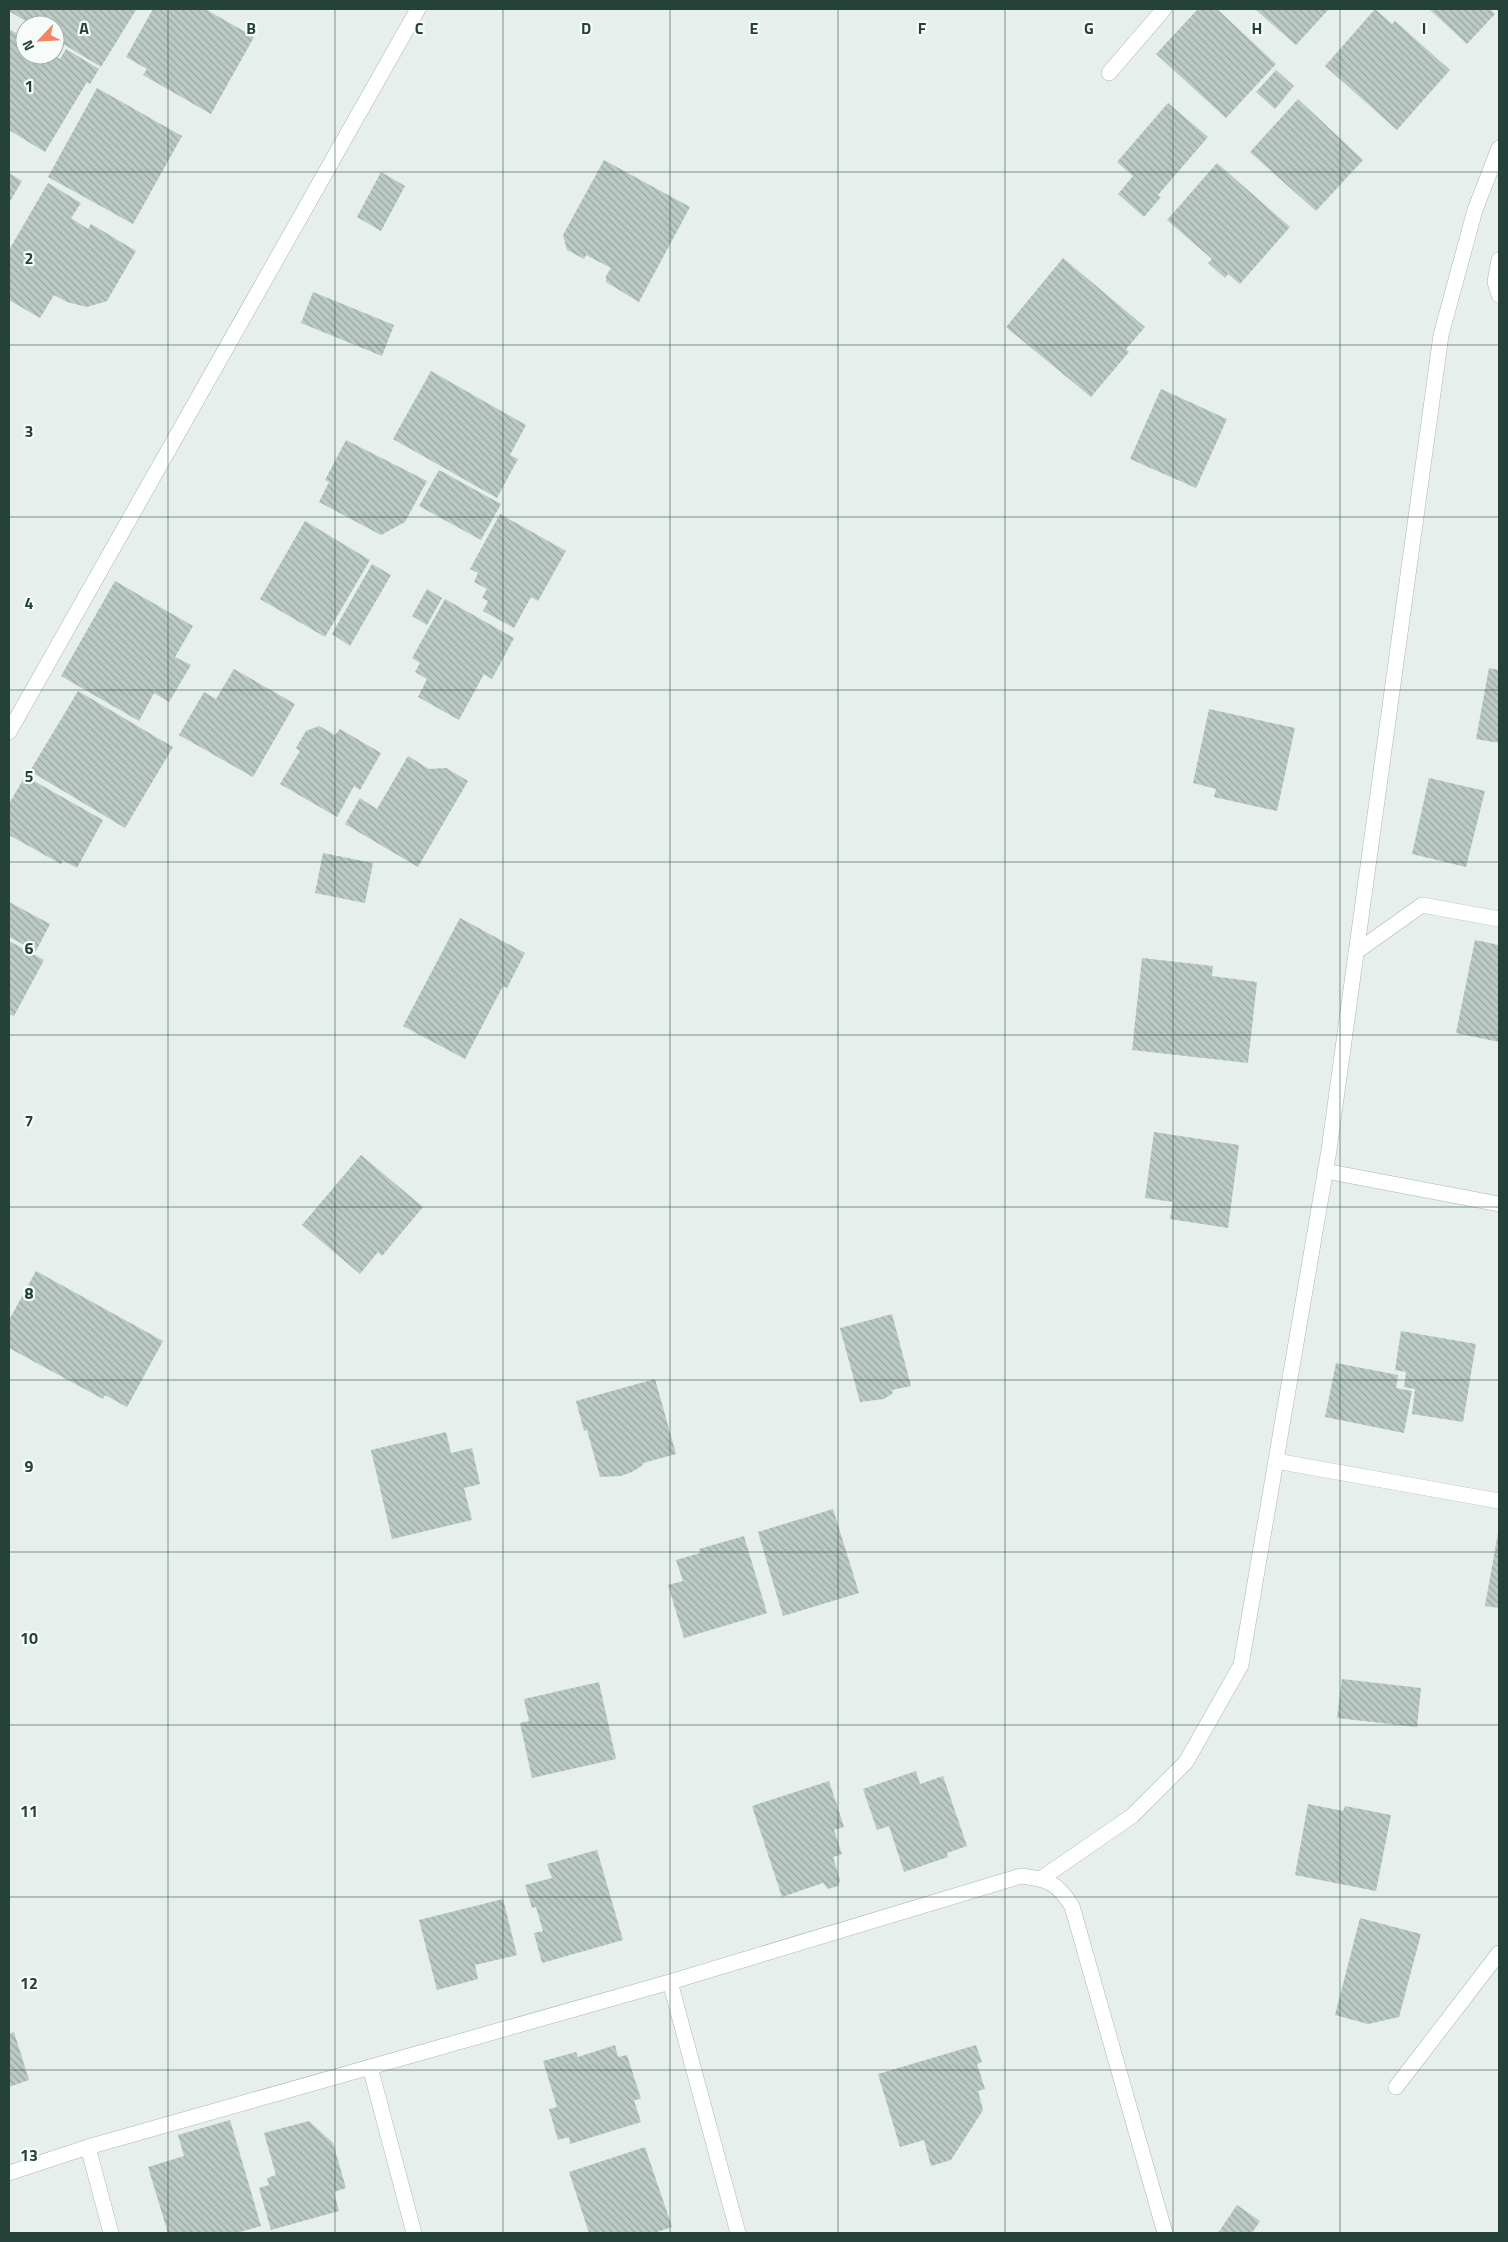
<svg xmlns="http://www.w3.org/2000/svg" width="1508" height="2242" font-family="'Titillium Web',sans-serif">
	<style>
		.building { fill: url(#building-back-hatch) }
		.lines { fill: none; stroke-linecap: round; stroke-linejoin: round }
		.minor-casing { stroke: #a8b8b2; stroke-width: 16 }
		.minor { stroke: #fff; stroke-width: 15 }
		.grid { fill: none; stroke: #24423a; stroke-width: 1; stroke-opacity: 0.55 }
		.grid-label { font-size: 16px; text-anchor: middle; font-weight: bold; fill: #24423a; stroke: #f7fbf9; stroke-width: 4.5; stroke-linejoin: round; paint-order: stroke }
	</style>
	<defs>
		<pattern id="building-back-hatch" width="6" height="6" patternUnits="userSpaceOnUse" patternTransform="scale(1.25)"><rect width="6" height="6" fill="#bbcac4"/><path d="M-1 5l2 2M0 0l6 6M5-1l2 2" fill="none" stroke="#98a6a0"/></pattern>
	</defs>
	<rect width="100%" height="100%" fill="#e6efeb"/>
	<!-- building -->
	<g class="building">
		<polygon points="9,9 134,9 136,10 101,67 55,39 55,25 32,25 9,11"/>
		<polygon points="153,9 205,9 254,37 211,114 143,75 147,69 126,57"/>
		<polygon points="1198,9 1217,9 1276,64 1226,118 1156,54"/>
		<polygon points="1255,9 1329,9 1296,45"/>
		<polygon points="1375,9 1392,24 1395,21 1450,70 1397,130 1325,66"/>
		<polygon points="1429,9 1490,9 1495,14 1467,44"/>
		<polygon points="9,29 25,38 25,55 53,55 60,59 66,49 99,69 90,84 87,82 45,152 9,130"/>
		<polygon points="1276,70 1294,86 1275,109 1256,92"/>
		<polygon points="97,88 182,136 133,224 48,177"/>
		<polygon points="1298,99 1363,160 1316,211 1250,152"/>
		<polygon points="1168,103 1208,137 1158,195 1161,197 1144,217 1118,194 1133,176 1117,162"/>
		<polygon points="604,160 690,207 639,302 606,282 606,276 611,268 586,255 584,259 567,250 563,235"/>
		<polygon points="1217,163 1290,227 1240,284 1228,274 1225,278 1208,263 1212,259 1167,220"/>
		<polygon points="381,172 405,186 381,231 357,217"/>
		<polygon points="9,173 22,181 9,203"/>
		<polygon points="48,183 81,203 71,218 88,229 91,224 136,251 107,301 87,307 67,302 54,295 40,318 9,300 9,250"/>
		<polygon points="1063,258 1145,327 1126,349 1129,352 1091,397 1006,327"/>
		<polygon points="313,292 394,325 382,356 301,323"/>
		<polygon points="431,371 526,425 510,455 518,459 497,498 393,439"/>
		<polygon points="1161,389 1227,419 1196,488 1130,459"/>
		<polygon points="346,440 427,481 405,522 381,535 319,502 329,482 325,480"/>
		<polygon points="439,470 501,504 481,540 419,506"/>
		<polygon points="500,514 566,551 538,601 531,597 514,628 483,611 488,601 482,598 487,589 474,582 478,573 470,569"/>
		<polygon points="305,521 370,560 325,637 260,599"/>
		<polygon points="372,564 391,575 350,646 332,634"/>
		<polygon points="115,581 193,626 175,657 191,665 169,702 154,693 139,721 61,676"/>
		<polygon points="427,589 442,598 427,625 412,616"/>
		<polygon points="445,599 514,638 492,679 484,674 459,720 418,697 427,679 415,672 420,663 412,658"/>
		<polygon points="1489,668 1499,670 1499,743 1476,739"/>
		<polygon points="234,669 295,704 253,777 179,735 204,692 216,699"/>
		<polygon points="78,691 173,747 125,828 30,771"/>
		<polygon points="1209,709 1295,728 1277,811 1214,797 1216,789 1193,783"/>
		<polygon points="319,726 335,735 340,729 381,753 360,790 354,786 337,817 280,784 300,751 296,748 306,731"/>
		<polygon points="408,756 429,769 446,768 468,781 418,867 345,824 360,798 377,809"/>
		<polygon points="25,776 103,820 77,868 63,860 61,864 9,835 9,804"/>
		<polygon points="1429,778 1485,791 1466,867 1412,854"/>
		<polygon points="323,853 373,863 365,903 315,893"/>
		<polygon points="9,902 50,924 36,951 9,937"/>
		<polygon points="460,918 525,953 507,988 503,986 465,1059 403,1026"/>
		<polygon points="1475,940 1499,945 1499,1042 1456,1033"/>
		<polygon points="9,941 44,960 14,1016 9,1014"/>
		<polygon points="1142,958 1213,966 1212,976 1257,982 1248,1063 1132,1050"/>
		<polygon points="1154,1132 1239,1145 1228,1228 1170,1219 1173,1202 1145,1198"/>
		<polygon points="361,1155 423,1207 382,1256 378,1252 360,1274 302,1225"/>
		<polygon points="36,1271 163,1341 127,1407 105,1395 103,1399 9,1348 9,1320"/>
		<polygon points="892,1314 911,1386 892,1390 893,1393 884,1399 860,1402 840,1328"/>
		<polygon points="1401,1331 1476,1344 1463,1422 1412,1414 1415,1389 1404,1387 1406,1372 1395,1370"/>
		<polygon points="1336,1363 1398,1375 1396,1388 1412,1391 1404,1433 1325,1417"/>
		<polygon points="655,1379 676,1454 643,1463 643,1465 632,1472 621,1476 600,1477 587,1430 584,1431 576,1401"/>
		<polygon points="446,1432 451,1453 472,1448 480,1484 464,1488 472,1520 392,1539 371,1450"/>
		<polygon points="833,1509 859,1593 783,1616 758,1532"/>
		<polygon points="1498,1533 1499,1533 1499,1608 1485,1606"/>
		<polygon points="744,1536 767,1613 684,1638 668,1585 683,1581 676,1560 700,1553 699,1549"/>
		<polygon points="1342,1679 1421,1688 1417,1727 1337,1718"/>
		<polygon points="599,1682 616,1759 532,1778 520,1723 529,1721 524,1699"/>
		<polygon points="916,1771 920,1784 943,1776 967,1846 947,1853 948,1857 904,1872 889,1826 877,1830 863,1789"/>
		<polygon points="829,1781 844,1827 834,1830 842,1854 833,1857 840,1880 838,1886 828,1889 823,1883 782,1897 752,1806"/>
		<polygon points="1308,1804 1343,1811 1345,1806 1391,1815 1376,1891 1295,1875"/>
		<polygon points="597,1850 623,1940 542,1963 534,1933 543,1931 536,1907 532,1908 525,1885 552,1878 547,1864"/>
		<polygon points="503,1899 517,1955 475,1965 478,1979 437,1990 419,1920"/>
		<polygon points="1360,1918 1421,1934 1399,2017 1368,2024 1335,2015"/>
		<polygon points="14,2032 29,2080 9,2087 9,2034"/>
		<polygon points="615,2045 618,2057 627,2055 641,2099 634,2100 641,2122 570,2144 569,2137 558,2140 549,2109 557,2107 543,2061 576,2052 578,2057"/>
		<polygon points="976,2045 982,2062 977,2064 985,2089 978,2091 983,2110 951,2160 931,2166 924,2140 900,2147 878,2074"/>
		<polygon points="230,2120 261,2226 236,2233 168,2233 148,2167 184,2156 178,2135"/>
		<polygon points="309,2121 333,2143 346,2188 334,2192 339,2211 271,2230 259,2188 269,2185 267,2178 276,2175 264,2133"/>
		<polygon points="645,2147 672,2227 654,2233 589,2233 569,2172"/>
		<polygon points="1237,2205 1260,2221 1252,2233 1218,2233"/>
	</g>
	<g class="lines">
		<defs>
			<g id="minor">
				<polyline points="1109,73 1164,9"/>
				<polyline points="1499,260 1495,282 1499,295"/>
				<polyline points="9,732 418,9"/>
				<polyline points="1356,952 1422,905 1499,919"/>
				<polyline points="1325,1171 1499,1204"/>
				<polyline points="1276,1461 1499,1501"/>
				<polyline points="1042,1878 1132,1816 1186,1762 1241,1665 1329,1150 1441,335 1475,210 1499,148"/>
				<polyline points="670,1982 738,2233"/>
				<polyline points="370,2067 414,2233"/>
				<polyline points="1396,2087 1499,1953"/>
				<polyline points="88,2147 111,2233"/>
				<path d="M9 2173 88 2147 670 1982 1021 1876C1049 1879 1057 1883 1072 1906L1165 2233"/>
			</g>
		</defs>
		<!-- minor casing -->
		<use href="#minor" class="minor-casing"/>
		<!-- minor -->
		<use href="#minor" class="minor"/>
	</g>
	<!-- grid -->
	<path class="grid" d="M168 9V2233M335 9V2233M503 9V2233M670 9V2233M838 9V2233M1005 9V2233M1173 9V2233M1340 9V2233M9 172H1499M9 345H1499M9 517H1499M9 690H1499M9 862H1499M9 1035H1499M9 1207H1499M9 1380H1499M9 1552H1499M9 1725H1499M9 1897H1499M9 2070H1499"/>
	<g class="grid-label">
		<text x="84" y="34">A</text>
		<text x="251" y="34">B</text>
		<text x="419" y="34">C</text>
		<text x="586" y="34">D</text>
		<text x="754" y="34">E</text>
		<text x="922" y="34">F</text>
		<text x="1089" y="34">G</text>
		<text x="1257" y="34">H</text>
		<text x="1424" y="34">I</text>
		<text x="29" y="92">1</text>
		<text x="29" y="264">2</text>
		<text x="29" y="437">3</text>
		<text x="29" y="609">4</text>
		<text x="29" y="782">5</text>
		<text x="29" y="954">6</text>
		<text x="29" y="1127">7</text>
		<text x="29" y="1299">8</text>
		<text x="29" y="1472">9</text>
		<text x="29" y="1644">10</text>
		<text x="29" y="1817">11</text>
		<text x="29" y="1989">12</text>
		<text x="29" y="2161">13</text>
	</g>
	<!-- border -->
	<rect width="1508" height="2242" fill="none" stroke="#24423a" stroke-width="20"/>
	<!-- north arrow -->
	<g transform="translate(40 40) rotate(245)"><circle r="24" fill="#f7fbf9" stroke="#a3b1ad"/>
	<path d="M0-4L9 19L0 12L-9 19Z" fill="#f4845f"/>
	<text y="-8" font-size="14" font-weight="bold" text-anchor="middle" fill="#24423a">N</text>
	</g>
</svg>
